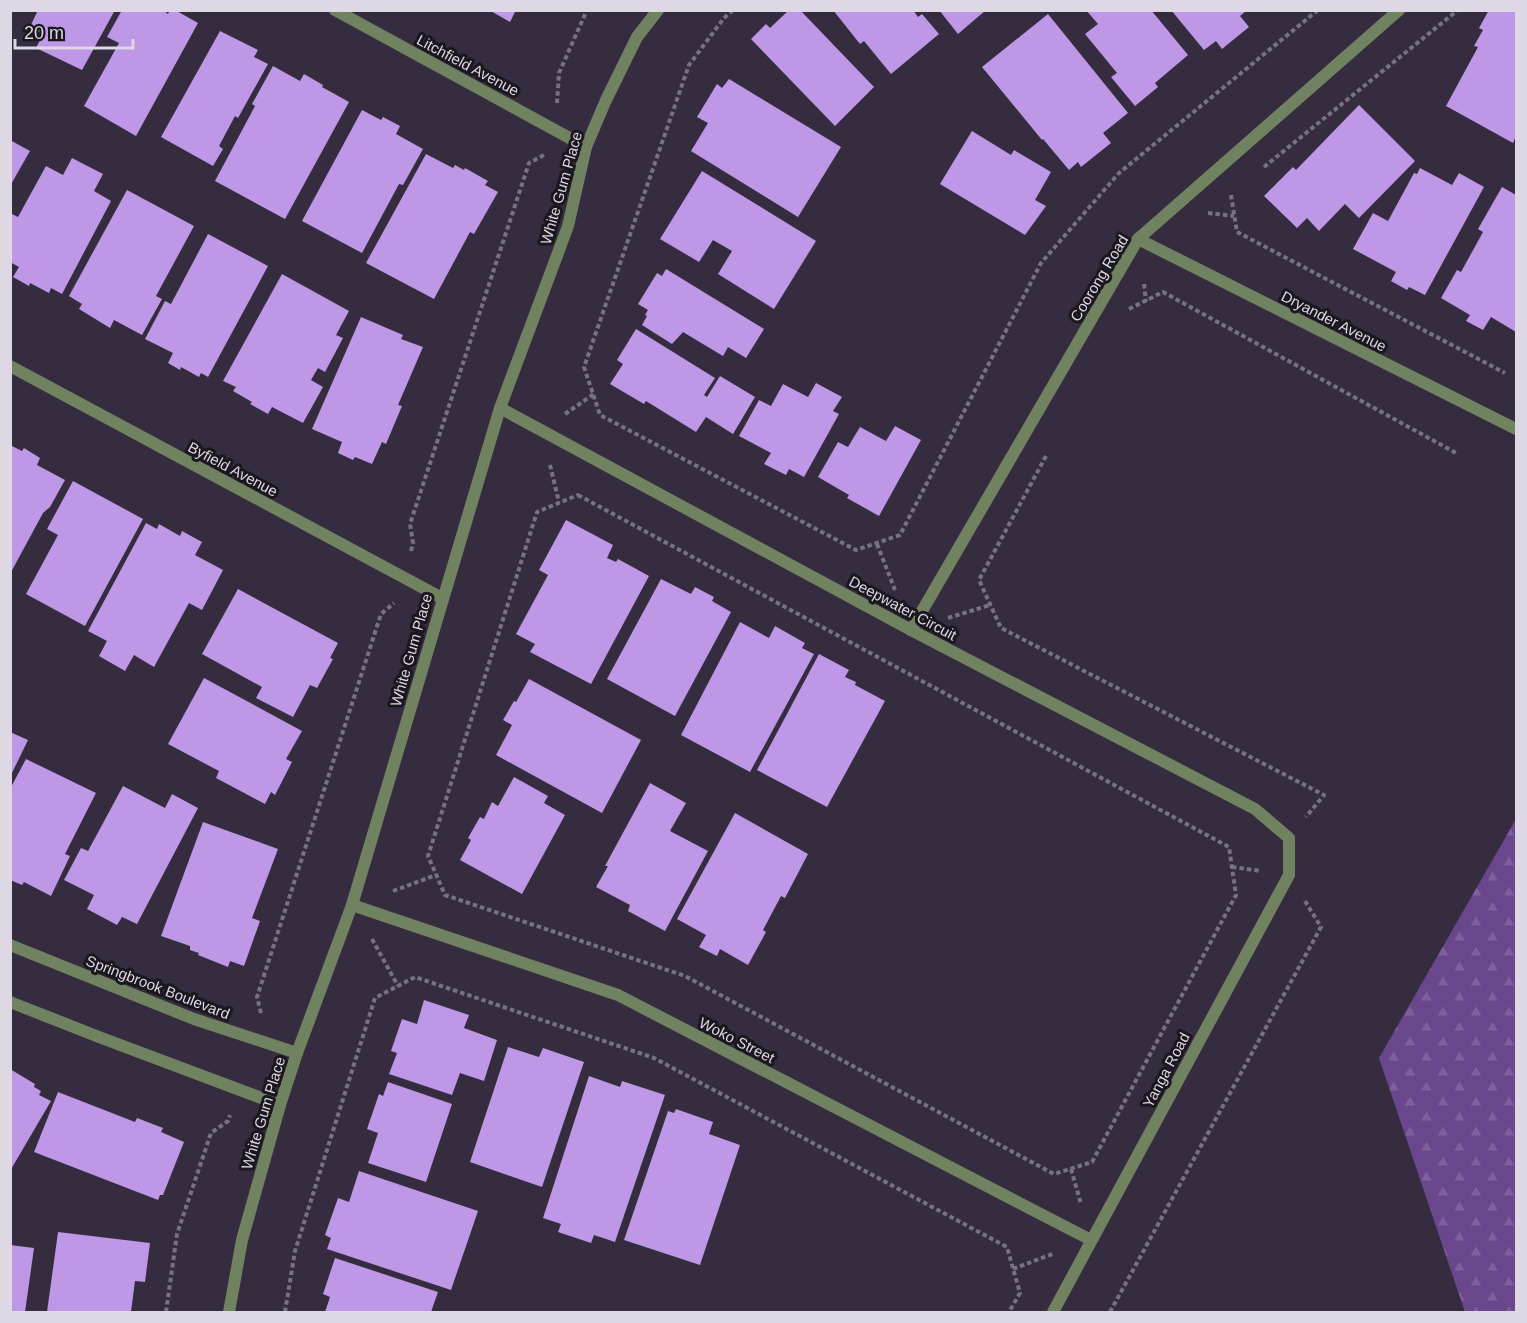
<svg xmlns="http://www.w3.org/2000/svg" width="1527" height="1323" font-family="Helvetica,sans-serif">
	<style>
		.forest { fill: url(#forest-firs) }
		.building { fill: #be97e6 }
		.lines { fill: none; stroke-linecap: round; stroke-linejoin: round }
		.path { stroke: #777180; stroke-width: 4; stroke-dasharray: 4.5 3; stroke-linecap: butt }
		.minor { stroke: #718261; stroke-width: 12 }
		.labels { text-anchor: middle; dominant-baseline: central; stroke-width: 6; stroke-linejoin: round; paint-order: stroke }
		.street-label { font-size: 15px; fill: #ddd8e4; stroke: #1b171f }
	</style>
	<defs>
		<pattern id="forest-firs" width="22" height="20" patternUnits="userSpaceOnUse" patternTransform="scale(1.5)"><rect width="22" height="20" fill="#6a468d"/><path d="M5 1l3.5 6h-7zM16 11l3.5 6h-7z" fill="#7f609d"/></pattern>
	</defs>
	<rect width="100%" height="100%" fill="#352d3f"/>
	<!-- forest -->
	<polygon class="forest" points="1516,819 1516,1312 1465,1312 1379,1058"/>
	<!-- building -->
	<g class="building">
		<polygon points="38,10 115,10 82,70 36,48 43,34 30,27"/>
		<polygon points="122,10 163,10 168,14 170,10 175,10 198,23 136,136 84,106 119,43 107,37"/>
		<polygon points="489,10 516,10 510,22"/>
		<polygon points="789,10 800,10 874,87 835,126 751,39 766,24 770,28"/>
		<polygon points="833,10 913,10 918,17 922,14 939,34 891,74 864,41 860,44"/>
		<polygon points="939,10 986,10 958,34"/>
		<polygon points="1086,10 1151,10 1188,55 1155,83 1158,87 1135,106 1111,77 1117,73 1085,34 1098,24"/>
		<polygon points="1171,10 1247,10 1240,16 1249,27 1222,49 1216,41 1204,50"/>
		<polygon points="1489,10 1516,10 1516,136 1513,143 1446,106 1478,47 1474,46 1483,30 1479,28"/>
		<polygon points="1048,14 1128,113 1103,133 1111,143 1081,167 1078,162 1069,170 1043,139 1042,140 982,67"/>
		<polygon points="220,31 258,50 254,57 268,64 238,118 235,116 219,146 223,149 213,166 161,137"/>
		<polygon points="273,66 300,81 304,74 323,85 322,87 349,102 285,219 215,181 255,106 252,104"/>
		<polygon points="729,79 841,147 798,217 691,151 708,123 697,117 717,84 722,88"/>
		<polygon points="1359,105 1415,161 1359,218 1345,204 1319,231 1307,218 1297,228 1264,196 1293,167 1296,170"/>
		<polygon points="362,110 381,120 383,117 400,126 396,134 423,149 403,185 399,184 362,253 302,221"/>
		<polygon points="972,131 1011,155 1014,150 1051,172 1035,200 1046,206 1025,235 940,184"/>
		<polygon points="10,140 30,151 10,186"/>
		<polygon points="426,154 453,168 455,165 464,170 465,168 488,181 485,185 498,192 474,234 470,232 434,299 366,263"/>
		<polygon points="72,158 103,174 94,191 111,201 62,294 51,288 49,293 30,283 29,286 13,277 19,267 10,262 10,217 12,214 18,217 46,166 63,175"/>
		<polygon points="1420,168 1452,185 1459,173 1484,187 1425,295 1409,287 1407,290 1391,281 1396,272 1353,249 1373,213 1388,221 1414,173 1417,174"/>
		<polygon points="702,171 816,241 774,309 718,274 732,251 713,240 699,262 660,239"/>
		<polygon points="1502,187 1516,195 1516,332 1491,317 1483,330 1466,321 1470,315 1441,298 1457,270 1461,272 1483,232 1478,229"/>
		<polygon points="127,190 194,226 156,296 162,299 142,335 114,320 110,328 79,309 82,304 69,296"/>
		<polygon points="208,234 268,266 208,377 201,373 199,377 181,367 180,370 168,363 173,353 145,339 165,301 171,304"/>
		<polygon points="666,269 764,329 746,358 728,347 723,356 683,332 672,344 642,325 647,316 645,315 648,310 638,304 657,273 662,276"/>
		<polygon points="282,274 349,311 336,335 343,338 325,372 318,368 311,380 323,387 303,423 272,407 268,414 250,404 252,402 233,391 236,387 223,381"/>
		<polygon points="361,317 403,335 401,339 423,347 398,405 402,406 386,444 382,442 372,464 355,457 353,460 338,453 342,442 312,429"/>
		<polygon points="636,329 715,378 704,395 707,397 720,376 755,397 733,434 706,417 696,432 646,401 644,404 610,384 623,364 617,360"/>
		<polygon points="816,383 842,397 833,411 839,414 804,477 789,469 786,475 764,464 771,453 739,436 759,400 771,406 783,384 808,397"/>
		<polygon points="895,426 921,440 879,516 847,498 849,495 818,477 838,442 848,447 860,427 886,441"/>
		<polygon points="10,445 22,451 24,448 40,458 37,465 65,480 50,507 43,513 10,574"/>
		<polygon points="73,481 143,519 85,626 26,594 58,535 47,529"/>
		<polygon points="566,520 613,545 607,558 616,562 618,559 649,576 591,684 530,652 535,644 516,634 548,575 539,570"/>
		<polygon points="146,523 157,529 159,524 180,536 182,531 202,542 195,555 223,570 202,610 189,603 154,667 134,655 125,671 99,656 107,641 88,631"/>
		<polygon points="661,579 691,594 695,587 714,597 712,601 731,612 675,716 607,679"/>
		<polygon points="238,589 338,643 330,658 333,659 317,688 310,685 293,717 256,698 262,687 202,654"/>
		<polygon points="740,622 769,638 775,626 805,643 802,648 814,654 750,772 681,735"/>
		<polygon points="819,654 849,670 845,677 856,682 855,685 885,701 827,807 757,770"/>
		<polygon points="204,678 302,731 286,759 292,762 275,795 271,792 265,804 216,778 219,771 168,744"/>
		<polygon points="529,679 641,740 602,813 496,755 512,725 503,720 514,701 516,702"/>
		<polygon points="10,732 28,740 10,777"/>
		<polygon points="26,759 96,793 65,854 70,856 51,896 24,882 22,885 10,880 10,789"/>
		<polygon points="514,777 548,796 544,803 565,815 522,894 460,860 471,840 468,838 480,817 484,819 492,802 498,806"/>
		<polygon points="650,783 686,803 670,831 708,851 665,931 628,911 630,905 596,887 608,866 605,866"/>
		<polygon points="123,786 165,808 172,794 198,808 137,924 122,917 117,925 87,909 94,895 64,880 81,848 88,851"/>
		<polygon points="735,813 808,854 785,898 781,896 763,930 766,932 748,965 720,949 717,956 699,947 706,935 677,919"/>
		<polygon points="203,822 278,849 252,918 260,921 244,966 230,961 228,967 198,955 199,953 190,950 190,946 161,936"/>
		<polygon points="424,1000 469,1015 464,1028 497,1040 484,1081 460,1073 452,1095 389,1074 397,1053 391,1051 402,1019 417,1024"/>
		<polygon points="508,1047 539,1057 543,1048 584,1062 542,1187 470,1162"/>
		<polygon points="10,1069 35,1084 34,1087 41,1091 39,1095 51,1101 10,1171"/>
		<polygon points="589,1076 620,1087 622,1081 665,1095 615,1242 594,1235 591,1243 558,1232 561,1224 543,1218"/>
		<polygon points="388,1082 452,1104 426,1182 368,1163 378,1133 367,1129 379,1094 383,1096"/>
		<polygon points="58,1092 135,1122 137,1118 163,1128 161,1132 184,1142 163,1195 160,1195 158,1200 34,1152"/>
		<polygon points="676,1109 713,1122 709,1134 740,1145 700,1265 624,1240 668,1111 674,1113"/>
		<polygon points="359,1171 478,1211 451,1290 327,1249 331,1238 325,1235 338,1198 349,1202"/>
		<polygon points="58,1232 150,1243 145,1282 135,1281 131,1312 47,1312"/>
		<polygon points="10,1245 34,1248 25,1312 10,1312"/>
		<polygon points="335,1258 438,1292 431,1312 325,1312 330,1297 323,1294"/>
	</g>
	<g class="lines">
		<!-- path -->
		<g class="path">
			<polyline points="733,10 724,18 689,65 584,367 600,415 856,550 900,535 1041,263 1119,173 1318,10"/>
			<polyline points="557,103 559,73 587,10"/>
			<polyline points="1264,167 1458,10"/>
			<polyline points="1231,195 1237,232 1505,373"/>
			<polyline points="1208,213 1234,216"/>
			<polyline points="1144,284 1146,301"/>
			<polyline points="1129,309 1163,292 1456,453"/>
			<polyline points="565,414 594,394"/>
			<polyline points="1046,456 979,580 1001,628 1324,795 1306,817"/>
			<polyline points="550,465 559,502"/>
			<polygon points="578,495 1229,847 1236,895 1092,1162 1054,1174 685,976 445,895 428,856 537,512"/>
			<polyline points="877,544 895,590"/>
			<polyline points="411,551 413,543 410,524 529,163 546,154"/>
			<polyline points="948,618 990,605"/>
			<polyline points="1232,867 1261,871"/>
			<polyline points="393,891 436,875"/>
			<polyline points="372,939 398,986"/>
			<polyline points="261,1013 257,997 381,614 394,603"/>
			<polyline points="1071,1169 1081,1204"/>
			<polyline points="1013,1269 1055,1253"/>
			<polyline points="166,1312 177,1234 211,1133 228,1121 230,1115"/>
			<polyline points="285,1312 295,1251 375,998 415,977 654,1058 1007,1247 1020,1293 1009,1312"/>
			<polyline points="1110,1312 1321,927 1305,901"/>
		</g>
		<!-- minor -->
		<g class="minor">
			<polyline points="335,10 586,147"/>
			<polyline points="1138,239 1516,429"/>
			<polyline points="10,366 442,598"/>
			<polyline points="500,408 911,630 1255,809 1289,838 1289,875 1053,1312"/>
			<polyline points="911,630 1138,239 1399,10"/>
			<polyline points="352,905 618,995 1091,1240"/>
			<polyline points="10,945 194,1019 297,1053"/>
			<polyline points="10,1002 99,1037 280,1105"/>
			<polyline points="229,1312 242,1240 280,1105 297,1053 352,905 500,408 568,226 586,147 606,100 637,37 658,10"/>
		</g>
	</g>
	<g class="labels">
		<!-- street labels -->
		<g class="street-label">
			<text transform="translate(468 65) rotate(28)">Litchfield Avenue</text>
			<text transform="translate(561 188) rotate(-74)">White Gum Place</text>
			<text transform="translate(1099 278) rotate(-59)">Coorong Road</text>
			<text transform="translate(1334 321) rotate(27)">Dryander Avenue</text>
			<text transform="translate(233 469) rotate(28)">Byfield Avenue</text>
			<text transform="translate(903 608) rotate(28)">Deepwater Circuit</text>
			<text transform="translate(411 650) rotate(-74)">White Gum Place</text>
			<text transform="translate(158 987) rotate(21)">Springbrook Boulevard</text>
			<text transform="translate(737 1040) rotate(27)">Woko Street</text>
			<text transform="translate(1166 1070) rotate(-62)">Yanga Road</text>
			<text transform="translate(263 1113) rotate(-73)">White Gum Place</text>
		</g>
	</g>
	<!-- border -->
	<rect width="1527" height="1323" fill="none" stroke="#ddd8e4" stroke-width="24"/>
	<!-- scale -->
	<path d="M15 39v9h118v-9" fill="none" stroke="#ddd8e4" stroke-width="3"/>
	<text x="24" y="39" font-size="18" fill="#ddd8e4" stroke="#1b171f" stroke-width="4.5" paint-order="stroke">20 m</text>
</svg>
